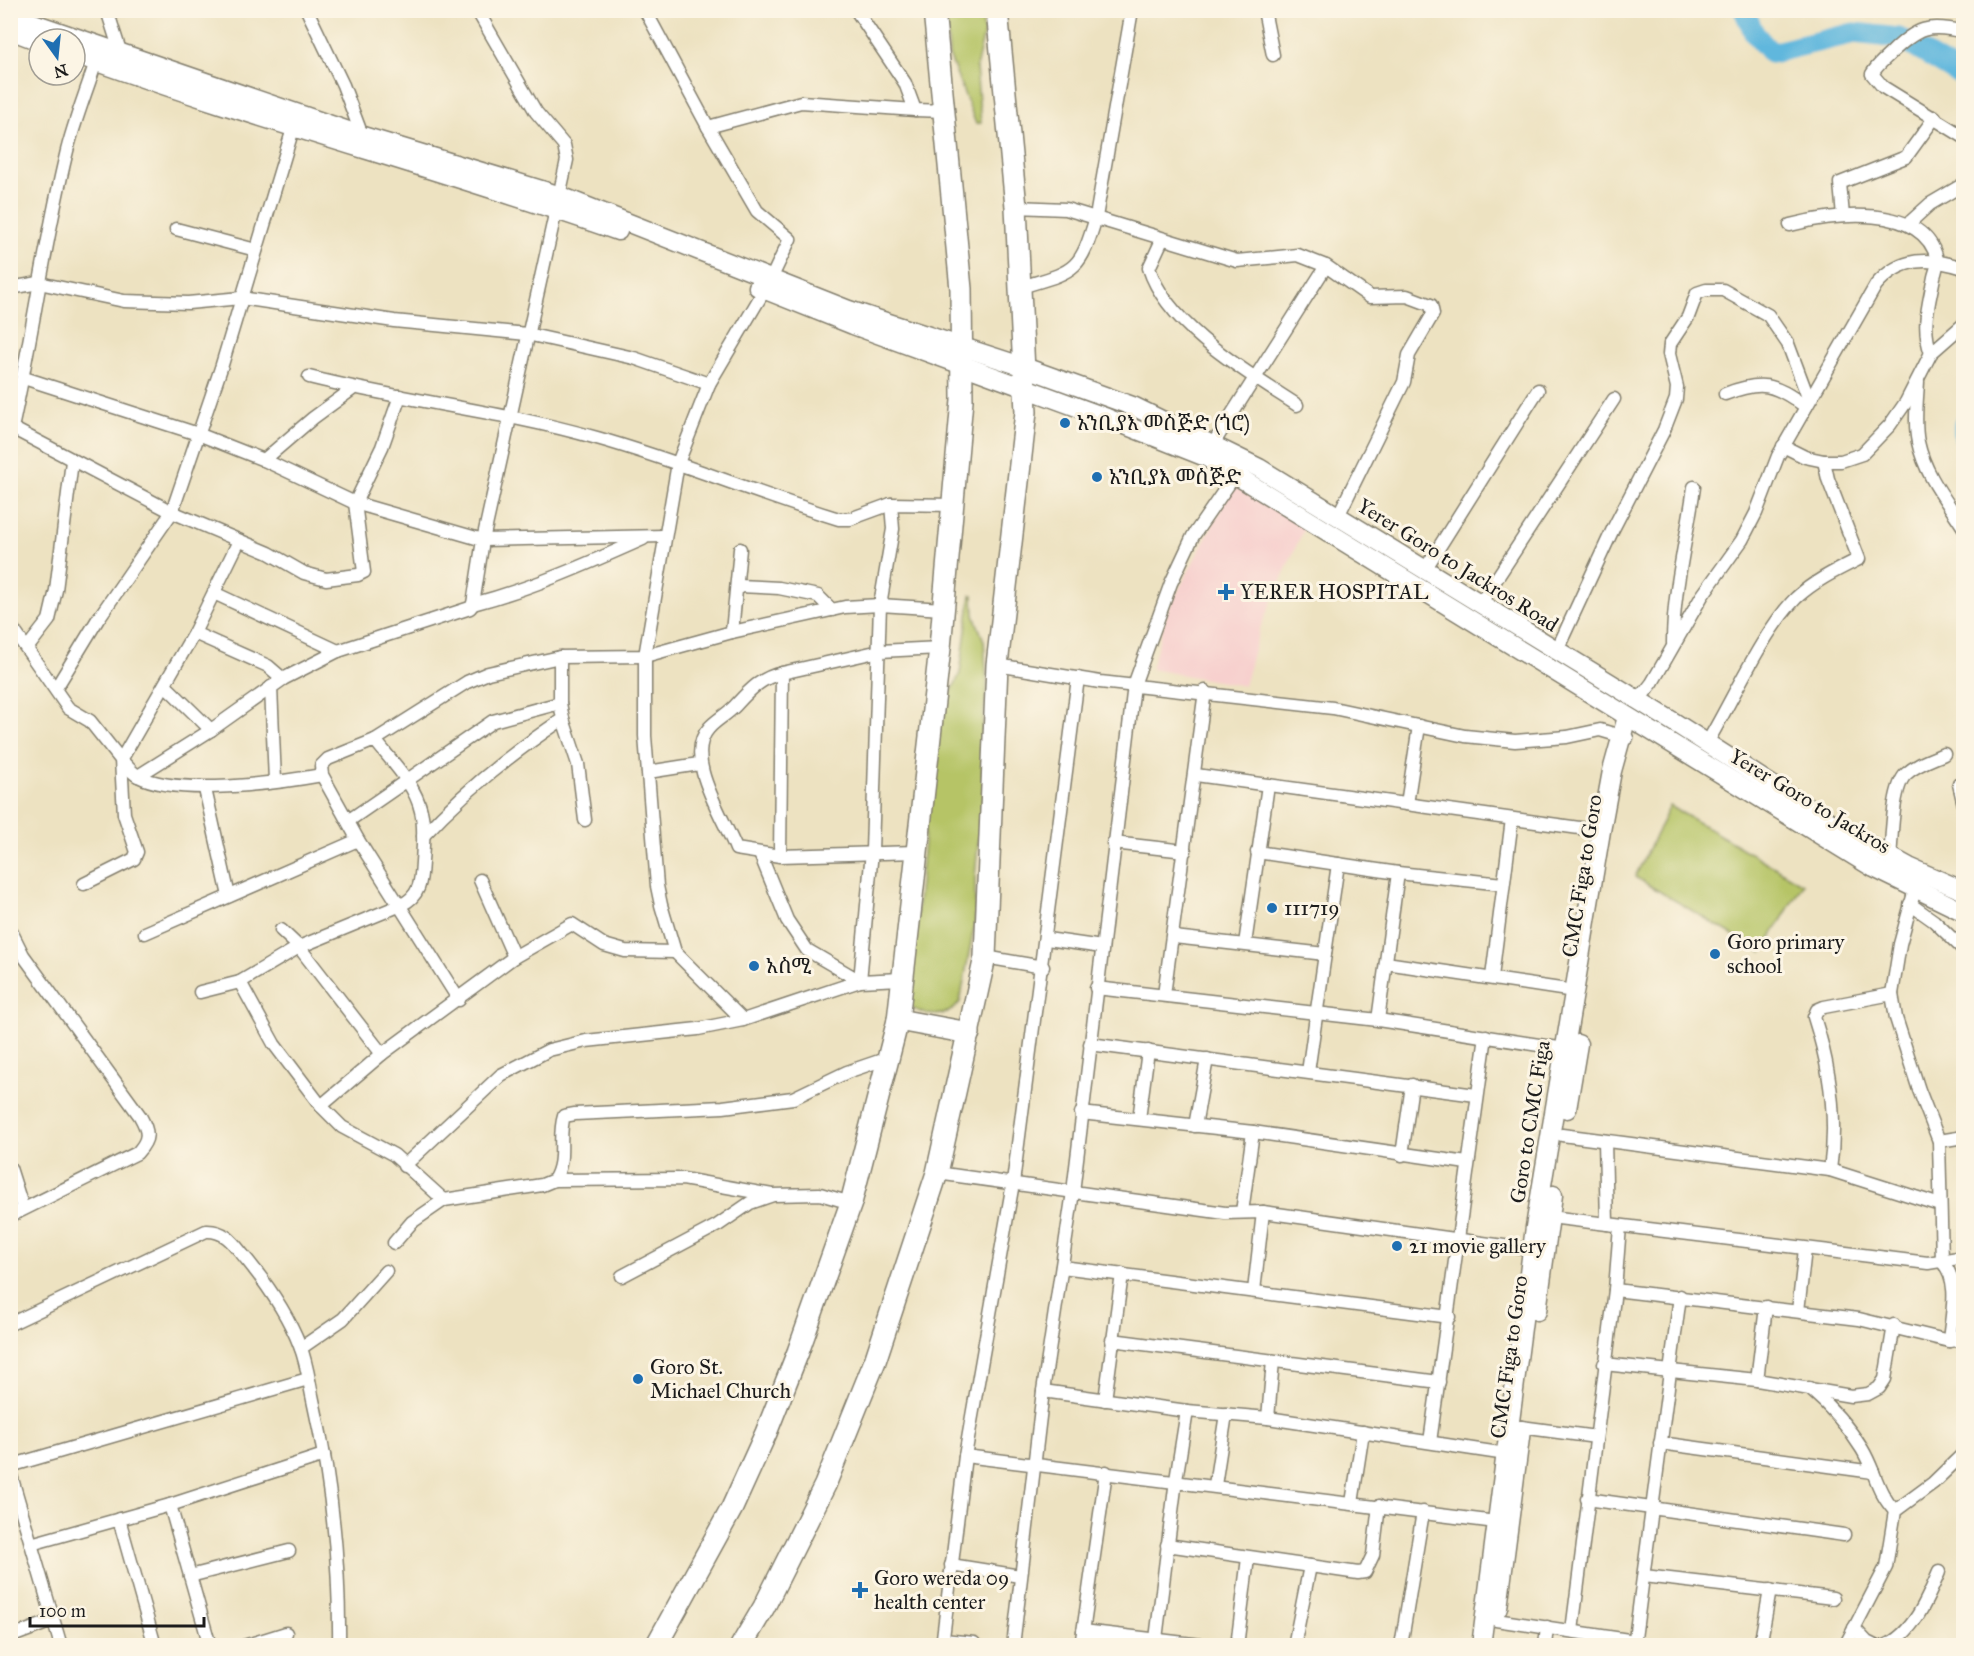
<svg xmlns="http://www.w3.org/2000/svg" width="1974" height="1656" font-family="'IM FELL Great Primer','Noto Serif Ethiopic',serif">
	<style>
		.built { fill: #f7d0ce }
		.green { fill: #b6c466; stroke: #697041; stroke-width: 1.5 }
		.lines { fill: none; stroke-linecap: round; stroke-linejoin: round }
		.river { stroke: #61b7dd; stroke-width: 21 }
		.street-casing { stroke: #847f6e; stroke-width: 15 }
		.primary-casing { stroke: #847f6e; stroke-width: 21 }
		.highway-casing { stroke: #847f6e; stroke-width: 24 }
		.street { stroke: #fff; stroke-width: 12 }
		.primary { stroke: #fff; stroke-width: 18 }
		.highway { stroke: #fff; stroke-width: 21 }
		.poi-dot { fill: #1f6fb2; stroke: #fcf5e5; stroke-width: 2 }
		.labels { text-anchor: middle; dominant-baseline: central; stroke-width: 6; stroke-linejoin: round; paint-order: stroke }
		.poi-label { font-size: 21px; fill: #1c1c1c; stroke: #fcf5e5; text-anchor: start }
		.street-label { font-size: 21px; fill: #1c1c1c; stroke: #fcf5e5 }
	</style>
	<rect width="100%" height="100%" fill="#fcf5e5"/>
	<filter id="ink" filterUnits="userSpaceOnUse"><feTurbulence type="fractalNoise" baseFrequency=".0167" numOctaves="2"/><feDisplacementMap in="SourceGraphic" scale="12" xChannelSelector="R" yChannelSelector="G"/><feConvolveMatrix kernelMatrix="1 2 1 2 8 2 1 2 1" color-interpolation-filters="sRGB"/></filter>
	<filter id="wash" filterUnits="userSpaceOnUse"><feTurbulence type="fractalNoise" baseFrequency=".008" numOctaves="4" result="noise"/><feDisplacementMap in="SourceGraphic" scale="24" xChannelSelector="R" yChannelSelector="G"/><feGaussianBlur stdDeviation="1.35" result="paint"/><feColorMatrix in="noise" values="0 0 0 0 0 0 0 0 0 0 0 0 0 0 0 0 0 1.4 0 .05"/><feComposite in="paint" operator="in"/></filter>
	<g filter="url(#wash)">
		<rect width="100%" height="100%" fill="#ede2c1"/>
		<!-- built -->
		<polygon class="built" points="1233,486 1306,524 1260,628 1244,686 1151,669 1167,612"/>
		<!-- green -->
		<g class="green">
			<polygon points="946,11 981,11 984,32 976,68 981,123 976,124 949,55"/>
			<path d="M971 595H973L974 615 984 641 987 684 981 738 983 790 975 877V922L960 1002C947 1020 924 1017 908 1005L935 729 960 673Z"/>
			<polygon points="1670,806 1803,884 1762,952 1635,877"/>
		</g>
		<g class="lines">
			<!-- river -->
			<g class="river">
				<polyline points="1744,10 1754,33 1771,53 1854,33 1899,38 1964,77"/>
				<polyline points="1964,424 1964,436"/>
			</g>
		</g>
	</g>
	<g filter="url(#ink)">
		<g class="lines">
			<defs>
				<g id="street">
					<polyline points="107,10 120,51 119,58"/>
					<polyline points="307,10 343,85 363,138"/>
					<polyline points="477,10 536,112 564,145 567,160 483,540 664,536"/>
					<polyline points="645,10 708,127 801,102 915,110"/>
					<polyline points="856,10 905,83 915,110 945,111"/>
					<polyline points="1264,10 1273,55"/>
					<path d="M1964 32C1928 23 1917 28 1891 53 1884 60 1877 65 1872 74L1883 87 1964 137"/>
					<path d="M98 55C88 88 74 121 66 155 44 245 32 338 12 428L172 512 269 553 304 573 326 579 358 575 364 572 355 503 382 447 400 396"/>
					<polyline points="708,127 757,211 790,239 771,279 709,384 678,463 645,656 645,736 657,886 661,905 675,952 743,1020"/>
					<polyline points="1016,207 1066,209 1237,261 1298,255 1326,266 1370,297 1407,296 1431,305 1433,314 1409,355 1404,382 1337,518"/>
					<polyline points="1843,216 1840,183 1906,157 1935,117"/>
					<polyline points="1908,224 1930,204 1964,184"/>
					<path d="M1790 225C1831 214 1923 202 1937 259 1939 264 1935 272 1934 277 1929 304 1921 327 1931 353"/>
					<polyline points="176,229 256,250"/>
					<path d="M1162 240 1149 268C1167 326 1248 373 1297 405"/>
					<path d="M1021 287C1074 271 1080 273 1096 217L1132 10"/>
					<polyline points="10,288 39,283 124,301 188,303 241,298 394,321 527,334 634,358 709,384"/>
					<path d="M309 377C404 401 503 411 597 438 679 461 757 494 839 519H850L891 504 954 505"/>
					<polyline points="24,378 198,434 264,460 355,503 483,540 473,604 470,608 338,651 283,679 211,730 138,776"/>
					<path d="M1918 382C1917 401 1914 424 1918 442 1925 475 1946 500 1964 528"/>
					<path d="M1725 394C1761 380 1774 383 1806 407"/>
					<polyline points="1213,444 1326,266"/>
					<polyline points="1783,446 1805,457 1824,461 1841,461 1862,454 1890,425 1906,402 1931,353 1964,324"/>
					<polyline points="264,460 313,418 354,388"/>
					<path d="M239 541 194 633 121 760C126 765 132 773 138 776 179 797 277 783 322 775"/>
					<polyline points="1424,571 1538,390"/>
					<polyline points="739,586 779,588 818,596 832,610"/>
					<polyline points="214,593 338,651"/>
					<path d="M473 604C533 588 587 564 643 539"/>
					<polyline points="1480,604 1614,399"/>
					<polyline points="10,625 68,708 90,721 121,760 124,814 137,852 134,859 84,884"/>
					<polyline points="732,632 740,549"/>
					<polyline points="194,633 268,666 283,679"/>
					<path d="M1673 643C1673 590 1687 539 1694 487"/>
					<polyline points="28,647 49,620 56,590 72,461"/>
					<polyline points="1556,652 1613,529 1664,430 1676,399 1677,387 1669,354 1670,344 1688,317 1697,293 1706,290 1723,290 1768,315 1788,344 1809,400"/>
					<polyline points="997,665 1100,682 1333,708 1465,736 1515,741 1567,737 1600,730 1627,738"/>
					<polyline points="782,673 880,651 940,648"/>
					<polyline points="165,685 211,730"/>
					<polyline points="271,687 275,781"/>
					<polyline points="56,688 98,619 172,512 221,368 295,122"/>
					<path d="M1634 699 1645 692 1652 683 1702 596 1742 540 1756 513 1778 456 1876 285C1901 256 1929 257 1964 268"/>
					<polyline points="563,719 578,764 585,820"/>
					<polyline points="375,740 467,682 488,673 560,657"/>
					<path d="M1707 743C1732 701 1763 631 1796 598 1814 581 1837 570 1859 559L1828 479 1824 461"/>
					<polyline points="648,772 699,764"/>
					<polyline points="1196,775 1601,831"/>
					<polyline points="1959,784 1964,805"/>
					<polyline points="205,789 229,896"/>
					<polyline points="1407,804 1419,726"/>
					<polyline points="348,821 493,721 560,703"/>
					<path d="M423 836C465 790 512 753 563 719L560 703V657L645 656 732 632 845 607 880 605 943 609"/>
					<polyline points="1113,843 1185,851"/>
					<polyline points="1257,852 1398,873 1503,884"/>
					<polyline points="760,854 787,920 807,950 860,981 872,851 880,605 893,529 891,504"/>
					<path d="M780 856 782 673C760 678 749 691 734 707 726 715 716 720 709 728 682 757 724 818 736 849L780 856 916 852"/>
					<path d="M1890 858C1892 839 1892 787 1906 774 1917 764 1930 760 1944 754"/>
					<polyline points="480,880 514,957"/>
					<path d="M1915 889 1900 944 1892 994 1896 1018 1919 1090 1939 1141 1942 1262C1961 1281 1951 1316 1949 1341"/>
					<polyline points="1910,904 1934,921 1964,950"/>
					<path d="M10 929 23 955 140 1116C149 1132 150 1139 137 1153L10 1216"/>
					<polyline points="281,930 299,947 382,1054 514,957 572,924 604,945 625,951 675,952"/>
					<polyline points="145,933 358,840"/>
					<polyline points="1174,937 1325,954"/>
					<polyline points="1047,939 1102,947"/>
					<polyline points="1245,944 1268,785"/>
					<polyline points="985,957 1043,967"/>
					<polyline points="1386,963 1574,991"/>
					<polyline points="1492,977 1512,819"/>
					<polyline points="1096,988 1378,1020 1565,1049"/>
					<polyline points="200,992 240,982"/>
					<polyline points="1164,995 1205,691"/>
					<polyline points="1378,1020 1398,873"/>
					<polyline points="1090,1044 1476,1095"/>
					<path d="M382 1054 321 1106 274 1044 240 982 299 947 401 905C420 896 421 882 422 862 423 846 425 827 421 811 415 784 391 761 375 740L328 759 321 766 322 775 358 840 459 1000"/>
					<polyline points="1308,1072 1338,864"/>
					<path d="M321 1106 342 1127 394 1155 444 1200 542 1185 554 1180C567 1159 557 1138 564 1116L575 1114 723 1107 793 1098 847 1072 888 1058"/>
					<polyline points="1081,1113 1253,1132 1467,1163"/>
					<polyline points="1139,1119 1148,1051"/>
					<polyline points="1195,1126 1207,1059"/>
					<polyline points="1562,1135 1830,1170 1940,1205"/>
					<polyline points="1605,1141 1607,1224"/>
					<polyline points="1939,1141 1964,1137"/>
					<polyline points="1402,1155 1412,1085"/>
					<polyline points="404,1166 501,1075 549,1050 586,1041 698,1029 743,1020 860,981 901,979"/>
					<polyline points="10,1168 23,1209"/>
					<path d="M1830 1170C1838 1118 1830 1067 1814 1017L1817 1010 1824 1007 1892 994"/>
					<polyline points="937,1173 1225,1213 1263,1212 1533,1250"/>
					<polyline points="554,1180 683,1179 772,1195"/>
					<polyline points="1242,1212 1253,1132"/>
					<polyline points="1550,1217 1928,1263 1964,1257"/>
					<polyline points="394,1243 412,1222 444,1200"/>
					<polyline points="1062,1267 1449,1317"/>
					<polyline points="622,1276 718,1225 750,1203 773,1195 820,1194 851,1203"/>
					<polyline points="1615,1290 1859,1319 1949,1341 1964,1339"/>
					<polyline points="1254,1291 1263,1212"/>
					<polyline points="1798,1311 1805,1249"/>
					<path d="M10 1324 206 1231C227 1230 235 1246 248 1261 269 1287 288 1315 300 1346 307 1363 309 1382 313 1400 331 1479 340 1564 339 1646"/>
					<polyline points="1112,1340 1439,1382"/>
					<polyline points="301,1348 343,1319 386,1271"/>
					<polyline points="1604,1364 1757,1380 1851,1396 1868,1394 1879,1388 1885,1379 1894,1325"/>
					<polyline points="1757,1380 1766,1307"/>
					<path d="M1809 1388C1830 1406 1848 1426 1862 1449 1875 1470 1877 1493 1895 1511"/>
					<polyline points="1043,1391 1187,1411 1268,1418 1506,1454"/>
					<polyline points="1105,1400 1122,1274"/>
					<polyline points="1268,1418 1273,1361"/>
					<polyline points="1521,1427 1596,1437"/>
					<polyline points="1430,1442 1486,1036"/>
					<polyline points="1660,1443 1873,1472"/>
					<polyline points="965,1456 1496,1522"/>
					<polyline points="10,1466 308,1379"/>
					<polyline points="10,1472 61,1646"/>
					<polyline points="1215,1485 1226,1414"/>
					<polyline points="1587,1499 1844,1535"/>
					<polyline points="1352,1503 1363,1432"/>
					<polyline points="170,1505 210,1646"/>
					<polyline points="119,1519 155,1646"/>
					<polyline points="31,1544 170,1505 324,1455"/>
					<polyline points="1167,1545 1358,1573 1365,1572 1373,1555 1379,1506"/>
					<polyline points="951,1565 1020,1576"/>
					<polyline points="190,1576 289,1551"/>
					<polyline points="1644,1576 1833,1598"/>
					<polyline points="1496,1620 1635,1641"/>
					<polyline points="1854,1628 1867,1642 1875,1646"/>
					<polyline points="1083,1631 1210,1646"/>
					<polyline points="1572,1631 1615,1290 1620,1226"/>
					<polyline points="10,1637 52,1621"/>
					<polyline points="1156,1639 1176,1480 1187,1411"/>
					<polyline points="943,1640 974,1643"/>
					<polyline points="244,1646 286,1633"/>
					<polyline points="942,1646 965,1456 1013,1183 1078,678"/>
					<polyline points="1013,1646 1043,1391 1073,1192 1134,685 1171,583 1193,536 1235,475"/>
					<polyline points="1081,1646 1106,1472"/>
					<polyline points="1237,1646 1248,1558"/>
					<polyline points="1294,1646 1310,1566"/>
					<polyline points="1401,1646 1423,1512"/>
					<polyline points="1545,1646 1547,1627"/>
					<polyline points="1634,1646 1680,1296"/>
					<polyline points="1760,1646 1770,1590"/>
					<polyline points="1845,1646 1886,1567 1895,1511 1933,1483 1964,1453"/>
					<path d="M1884 1646C1913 1635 1928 1598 1939 1572"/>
				</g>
				<g id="primary">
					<polyline points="10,15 363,136 558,195 849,310 1024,367 1135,407 1259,468 1672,721 1847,833 1909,867 1964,891"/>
					<polyline points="10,30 39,41"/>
					<path d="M75 54C254 120 439 168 618 231"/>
					<polyline points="758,287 853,325 1107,418 1208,458 1874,868 1964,912"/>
					<polyline points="1567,1109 1578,1044"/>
					<polyline points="1537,1311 1553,1195"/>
					<polyline points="1498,1608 1521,1430"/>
					<polyline points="1481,1646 1535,1227 1601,831 1612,771 1627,717"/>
				</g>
				<g id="highway">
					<polyline points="898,1020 969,1033"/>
					<polyline points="656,1646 732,1508 766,1433 798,1352 851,1203 898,1020 940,648 962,400 961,289 934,10"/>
					<polyline points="741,1646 764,1607 825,1485 875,1361 937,1173 985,957 997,665 1026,412 1016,207 997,10"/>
				</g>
			</defs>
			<!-- street casing -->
			<use href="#street" class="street-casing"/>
			<!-- primary casing -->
			<use href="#primary" class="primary-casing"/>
			<!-- highway casing -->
			<use href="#highway" class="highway-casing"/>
			<!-- street -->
			<use href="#street" class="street"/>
			<!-- primary -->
			<use href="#primary" class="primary"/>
			<!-- highway -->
			<use href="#highway" class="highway"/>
		</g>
	</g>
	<!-- markers -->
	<g class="poi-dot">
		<circle cx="1065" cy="423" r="6"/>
		<circle cx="1097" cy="477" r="6"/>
		<path d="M1223 583h6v6h6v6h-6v6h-6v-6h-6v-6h6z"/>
		<circle cx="1272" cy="908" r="6"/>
		<circle cx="1715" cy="954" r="6"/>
		<circle cx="754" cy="966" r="6"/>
		<circle cx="1397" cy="1246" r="6"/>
		<circle cx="638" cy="1379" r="6"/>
		<path d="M857 1581h6v6h6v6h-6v6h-6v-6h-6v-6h6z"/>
	</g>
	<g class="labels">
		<!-- poi labels -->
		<g class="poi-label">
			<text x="1077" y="423">አንቢያእ መስጅድ (ጎሮ)</text>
			<text x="1109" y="477">አንቢያእ መስጅድ</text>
			<text x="1240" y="592">YERER HOSPITAL</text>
			<text x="1284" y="908">111719</text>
			<text x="1727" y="942">Goro primary<tspan x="1727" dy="24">school</tspan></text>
			<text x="766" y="966">አስሚ</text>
			<text x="1409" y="1246">21 movie gallery</text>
			<text x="650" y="1367">Goro St.<tspan x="650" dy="24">Michael Church</tspan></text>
			<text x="874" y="1578">Goro wereda 09<tspan x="874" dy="24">health center</tspan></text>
		</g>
		<!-- street labels -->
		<g class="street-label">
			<text transform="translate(1458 565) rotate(32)">Yerer Goro to Jackros Road</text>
			<text transform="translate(1810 801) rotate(31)">Yerer Goro to Jackros</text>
			<text transform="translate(1582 876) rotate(-81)">CMC Figa to Goro</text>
			<text transform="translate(1530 1122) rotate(-81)">Goro to CMC Figa</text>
			<text transform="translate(1509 1357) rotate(-82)">CMC Figa to Goro</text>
		</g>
	</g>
	<!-- margin -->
	<rect width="1974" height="1656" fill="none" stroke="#fcf5e5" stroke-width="36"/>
	<!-- north arrow -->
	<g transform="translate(57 57) rotate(165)"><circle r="28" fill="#fcf5e5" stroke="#a29e95" stroke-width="1.5"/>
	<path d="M0-4.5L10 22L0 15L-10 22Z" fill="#1f6fb2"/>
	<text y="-9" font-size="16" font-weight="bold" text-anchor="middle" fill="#1c1c1c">N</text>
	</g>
	<!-- scale -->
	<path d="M30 1617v9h174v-9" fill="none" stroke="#1c1c1c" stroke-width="3"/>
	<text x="39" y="1617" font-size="18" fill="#1c1c1c" stroke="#fcf5e5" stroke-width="4.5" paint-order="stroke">100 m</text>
</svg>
